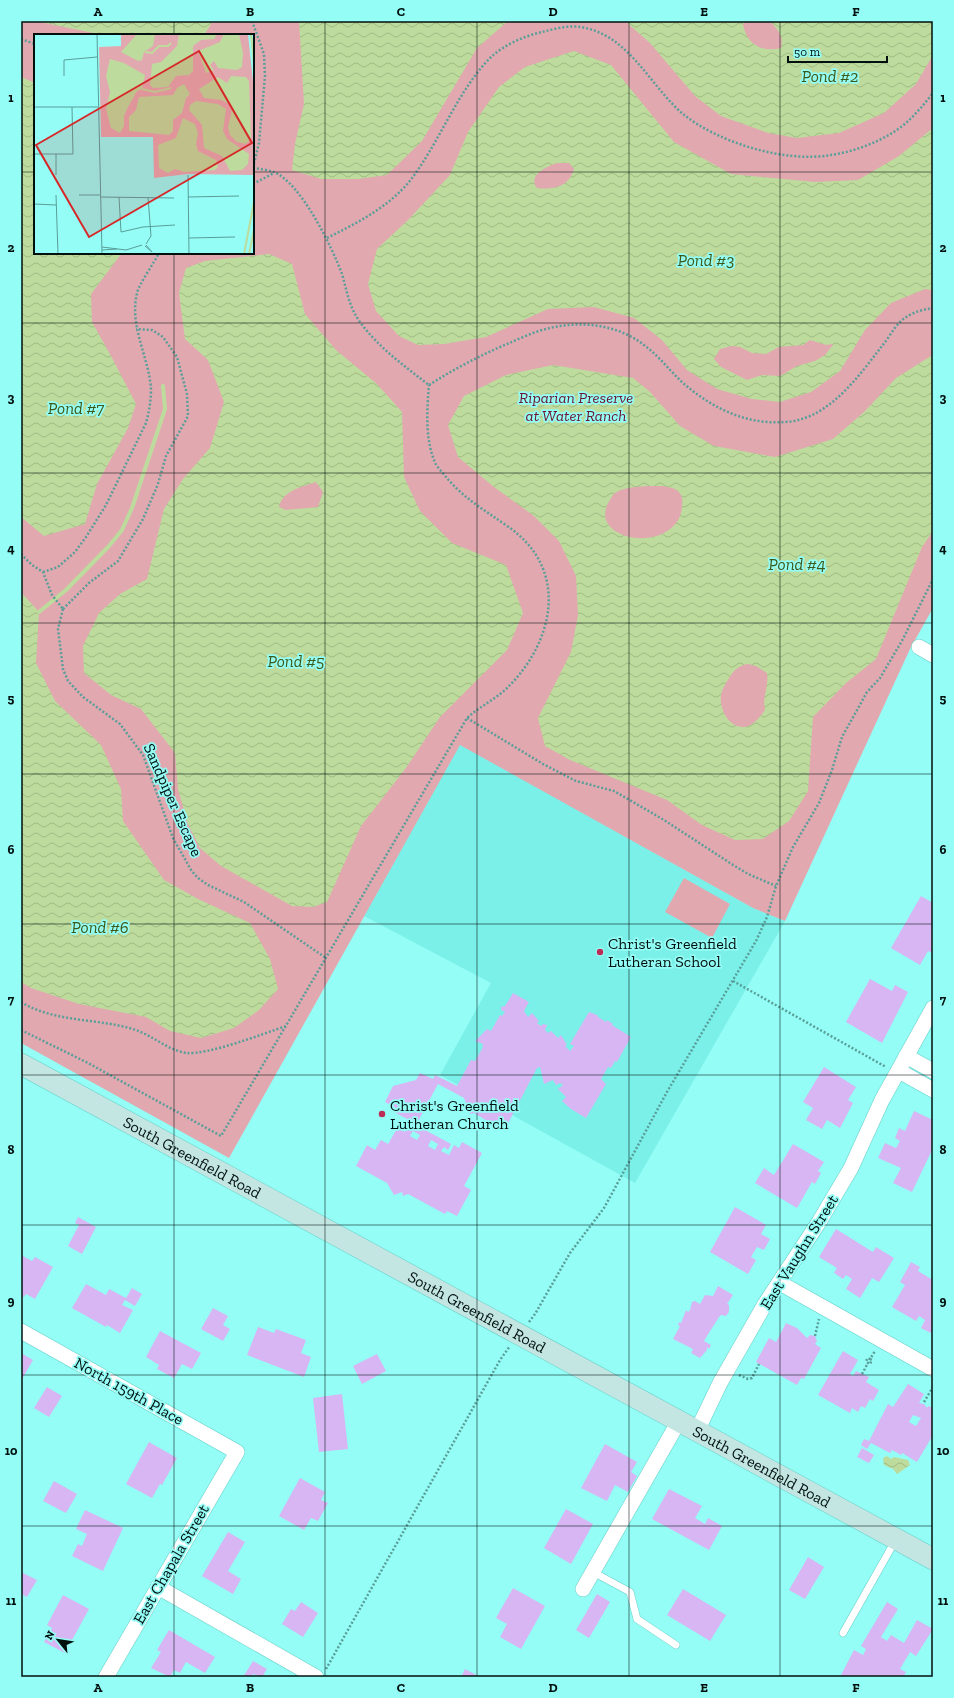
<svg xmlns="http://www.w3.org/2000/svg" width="954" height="1698" font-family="'Zilla Slab',serif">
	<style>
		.built { fill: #7bf0e8 }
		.green { fill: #e2a8b0; fill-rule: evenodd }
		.water { fill: url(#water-waves); fill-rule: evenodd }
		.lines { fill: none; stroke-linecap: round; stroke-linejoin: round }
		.stream { stroke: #bddb9c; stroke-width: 4 }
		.building { fill: #d7b6f3; fill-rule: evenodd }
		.lane-casing { stroke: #64cec7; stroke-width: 8 }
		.street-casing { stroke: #64cec7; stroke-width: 16 }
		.secondary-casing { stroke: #64cec7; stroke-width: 22 }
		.path { stroke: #599e99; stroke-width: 2.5; stroke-dasharray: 2 2; stroke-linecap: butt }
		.lane { stroke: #fff; stroke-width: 7 }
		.street { stroke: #fff; stroke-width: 15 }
		.secondary { stroke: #c4e6e3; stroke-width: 21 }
		.grid { fill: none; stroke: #00100e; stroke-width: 1; stroke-opacity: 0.55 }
		.poi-dot { fill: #bb2c56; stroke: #94fdf5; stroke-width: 1.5 }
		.labels { text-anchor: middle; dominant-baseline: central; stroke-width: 3.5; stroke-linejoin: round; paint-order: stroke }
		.park-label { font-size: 16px; font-style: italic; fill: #6b142e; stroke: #94fdf5 }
		.street-label { font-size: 16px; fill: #00100e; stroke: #94fdf5 }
		.poi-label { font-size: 16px; fill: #00100e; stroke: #94fdf5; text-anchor: start }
		.water-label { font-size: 17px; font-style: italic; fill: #3e5817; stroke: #94fdf5 }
		.inset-river { fill: none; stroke: #bddb9c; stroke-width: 2 }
		.inset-road { fill: none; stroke: #599e99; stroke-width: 1 }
		.view { fill: #d62828; fill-opacity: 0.15; stroke: #d62828; stroke-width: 2 }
		.inset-edge { fill: none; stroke: #00100e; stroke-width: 2 }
		.neatline { fill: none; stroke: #00100e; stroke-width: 1.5 }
		.grid-label { font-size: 13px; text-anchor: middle; font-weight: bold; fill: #00100e }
	</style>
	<defs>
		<pattern id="water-waves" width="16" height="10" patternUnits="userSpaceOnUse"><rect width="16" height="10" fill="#bddb9c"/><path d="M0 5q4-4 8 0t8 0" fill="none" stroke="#a1bb85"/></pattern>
	</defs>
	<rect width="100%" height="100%" fill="#94fdf5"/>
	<!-- built -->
	<polygon class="built" points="460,744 753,908 785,921 635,1183 440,1075 491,983 364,916"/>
	<!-- green -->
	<g class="green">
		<path d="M21 21H933V608L910 649 785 921 753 908 460 745 229 1158 21 1043ZM35 35H253V253H35Z"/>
		<polygon points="684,878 730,904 712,938 665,912"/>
	</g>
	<!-- water -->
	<g class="water">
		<polygon points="35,21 213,21 204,35 103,35"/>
		<polygon points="299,21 508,21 477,48 422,141 387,175 358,179 321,179 292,170 295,144 304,104"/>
		<path d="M625 21H747L743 24C746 44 762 53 781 48 784 36 778 30 770 21H933V55L916 84 884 113 839 133 797 138 768 133 721 116 695 96 650 43Z"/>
		<path d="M574 51 611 65 674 142 731 174 815 182 858 180 899 156 933 128V290L925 289 891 303 865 330 840 371 811 392 780 402 752 399 717 389 687 370 662 340 634 318 594 307 548 309 486 337 444 344 418 345 399 336 376 311 368 284 377 249 408 220 450 175 468 132 499 87 525 67ZM557 163H569L574 169C569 187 553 190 537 188 527 175 548 166 557 163ZM810 340 826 345 832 344 833 345 825 355 815 361 797 366 780 376 762 375 747 380 721 367 714 359 720 349 732 346 740 347 752 353 766 354 779 347 803 345Z"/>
		<polygon points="21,77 35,83 35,253 122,253 91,294 92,322 111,356 136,404 128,428 97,484 85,524 44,536 21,517"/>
		<path d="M269 254 292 264 305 314 336 350 377 384 402 412 404 477 420 511 452 543 506 565 523 613 507 650 440 717 406 768 361 826 327 902 313 907 292 906 221 866 200 848 188 824 178 789 175 753 141 709 111 695 84 673 83 646 99 613 120 594 147 579 164 509 183 479 210 448 224 402 208 360 185 339 179 293 186 268 205 261ZM316 482 323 492 318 507 286 510 279 507C283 490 302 487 316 482Z"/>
		<path d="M931 356H933V531L922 547 876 659 846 683 813 717 808 791 789 821 763 839 735 840 702 825 667 800 570 760 545 746 538 718 571 652 578 615 576 576 559 541 534 516 494 487 458 457 448 425 464 396 506 375 553 365 633 378 650 392 680 426 714 446 775 457 833 439 864 412 896 378ZM663 486C667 487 675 488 678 491 682 495 683 500 682 505 682 531 653 542 630 537 613 533 599 522 608 503 610 501 611 497 613 495 622 485 651 486 663 486ZM748 664 756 666 767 673C769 687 762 697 765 710 760 717 752 727 743 727 728 727 719 708 721 695 722 689 726 683 729 678 733 671 739 665 748 664Z"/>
		<polygon points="21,592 39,612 36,663 55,701 101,745 121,789 123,821 164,880 198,899 250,923 270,959 278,989 259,1010 234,1028 201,1038 170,1031 146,1017 79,1004 31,988 21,982"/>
		<polygon points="887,1456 891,1459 894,1457 908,1460 910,1465 897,1474 893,1469 884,1465 883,1458"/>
	</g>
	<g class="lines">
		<!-- stream -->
		<polyline class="stream" points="39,612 66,590 109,546 122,530 132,508 165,409 163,386"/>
	</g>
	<!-- building -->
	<g class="building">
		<polygon points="921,896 933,903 933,952 932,953 928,951 920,965 891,948"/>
		<polygon points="870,979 892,991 895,985 908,992 882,1043 846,1022"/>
		<path d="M513 993 529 1002 524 1011 528 1017 532 1013 539 1021 537 1023 541 1026 543 1024 547 1025 545 1030 548 1033 551 1031 558 1038 561 1035 567 1045 565 1046 570 1051 574 1046 570 1044 589 1012 597 1015V1016L606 1022 607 1020 613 1024 612 1025 631 1037 617 1062 615 1061 611 1068 608 1067 601 1079 606 1084 586 1118 571 1109 562 1101 566 1097 558 1089 563 1085 560 1083 556 1085 553 1080 544 1084 540 1067 537 1068 504 1131 474 1113 470 1114 464 1098 438 1084 416 1125 451 1144 448 1150 444 1147 441 1151 449 1155 454 1145 459 1148 462 1142 482 1153 464 1186 471 1190 457 1216 447 1211 445 1214 408 1194 403 1196 402 1192 394 1195 387 1183 356 1166 367 1145 375 1150 381 1140 388 1144 398 1127 405 1132 411 1121 394 1112 396 1108 385 1102 393 1086 416 1080 420 1073 433 1079 435 1075 457 1086 471 1060 475 1061 483 1047 482 1046 483 1044 475 1041 487 1029 491 1031 500 1015 502 1016 505 1012 501 1010V1007L505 1006ZM413 1131 420 1135 417 1140 410 1136ZM431 1140 438 1144 435 1150 428 1146Z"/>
		<polygon points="824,1067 856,1087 848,1100 853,1103 840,1128 827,1120 822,1129 806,1120 813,1108 803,1102"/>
		<polygon points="914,1111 933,1120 933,1148 912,1192 893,1183 901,1168 878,1158 885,1143 896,1148 900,1141 895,1138 899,1128 905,1131"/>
		<polygon points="793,1144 824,1162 818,1171 821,1173 815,1184 812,1182 797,1208 755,1183 764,1168 774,1175"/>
		<polygon points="735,1207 766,1225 761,1234 770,1239 764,1250 757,1247 751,1257 756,1260 748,1274 710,1252"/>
		<polygon points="78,1217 96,1227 82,1254 68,1246 79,1225 75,1223"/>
		<polygon points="836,1229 873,1252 876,1247 894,1258 879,1282 872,1278 860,1298 846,1289 852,1279 846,1275 843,1279 834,1273 837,1268 819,1257"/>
		<polygon points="21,1255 32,1261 35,1257 53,1267 35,1299 26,1294 24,1297 21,1295"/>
		<polygon points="911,1262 920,1267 918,1271 933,1280 933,1329 931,1333 921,1328 925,1320 919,1316 916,1321 892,1307 905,1285 900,1282"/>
		<polygon points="86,1284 106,1295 109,1289 126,1298 132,1288 142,1294 135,1306 125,1300 122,1305 133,1310 120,1333 107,1325 106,1327 72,1308"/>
		<polygon points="718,1286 733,1295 727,1304 729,1305 729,1312 726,1316 721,1315 719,1317 707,1336 704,1341 711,1345 709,1349 707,1347 707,1350 700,1358 691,1353 693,1349 673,1339 680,1326 678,1325 679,1322 681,1323 686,1310 688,1312 690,1310 692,1302 695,1301 700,1304 705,1295 713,1296"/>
		<polygon points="213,1308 228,1316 223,1325 230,1329 223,1341 201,1329"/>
		<polygon points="786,1323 797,1328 807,1338 810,1335 815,1336 817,1341 815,1344 821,1348 804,1379 801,1378 797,1385 756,1362 769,1338 776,1342"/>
		<polygon points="258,1327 274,1333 276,1329 306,1340 301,1353 311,1357 304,1377 247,1355"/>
		<polygon points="160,1331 201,1353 192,1369 182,1364 174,1378 157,1369 159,1365 146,1357"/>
		<polygon points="843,1351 858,1360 850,1374 853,1376 856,1371 869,1377 866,1382 879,1390 873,1401 870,1399 865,1408 861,1406 858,1412 852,1408 850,1413 818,1395"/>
		<polygon points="21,1353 33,1360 22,1379 21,1379"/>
		<polygon points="377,1354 386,1371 362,1384 353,1366"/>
		<path d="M908 1384 924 1394 919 1403 924 1404 927 1408 928 1406 933 1408V1435L917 1462 902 1453 901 1455 892 1450 890 1453 871 1443 867 1449 861 1445 864 1439 869 1441 888 1404 893 1407ZM913 1415 921 1418 916 1426 909 1422Z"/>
		<polygon points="47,1387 62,1396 49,1417 34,1408"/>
		<polygon points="342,1394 348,1449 319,1452 313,1398"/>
		<polygon points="149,1442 177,1458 162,1485 160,1484 152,1498 126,1484"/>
		<polygon points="605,1444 637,1462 631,1472 637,1476 628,1492 615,1485 607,1501 581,1488"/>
		<polygon points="862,1448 874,1455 869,1463 857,1457"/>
		<polygon points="300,1478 325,1492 321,1500 328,1503 318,1521 311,1518 304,1530 279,1516"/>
		<polygon points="54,1481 77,1494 66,1513 43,1501"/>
		<polygon points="669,1489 702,1506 695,1518 705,1524 708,1518 722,1526 709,1550 652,1519"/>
		<polygon points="566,1509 593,1524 571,1564 544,1548"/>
		<polygon points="85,1510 123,1528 103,1571 72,1556 78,1544 82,1546 87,1534 76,1529"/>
		<polygon points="228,1532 245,1542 228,1571 241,1579 233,1594 202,1576"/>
		<polygon points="808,1557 824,1567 805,1599 789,1590"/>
		<polygon points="21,1572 37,1580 27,1597 21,1594"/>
		<polygon points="513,1588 545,1606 521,1649 500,1637 507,1624 496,1618"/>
		<polygon points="683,1589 726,1615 710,1641 667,1615"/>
		<polygon points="597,1594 610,1602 589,1638 576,1630"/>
		<polygon points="63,1595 89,1609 65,1653 44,1642 52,1628 47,1625"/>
		<polygon points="301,1602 318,1613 303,1637 282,1624 291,1609 295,1611"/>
		<polygon points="887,1602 898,1609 881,1637 887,1641 891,1635 904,1643 917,1620 933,1629 916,1656 910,1652 900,1669 906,1672 903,1677 840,1677 854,1650 863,1655 866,1649 861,1646"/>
		<polygon points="169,1630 215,1657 205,1673 186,1662 180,1673 174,1670 170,1677 151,1668 161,1652 157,1650"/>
		<polygon points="253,1661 267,1669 262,1677 253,1674 251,1677 243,1677"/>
		<polygon points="465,1669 480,1677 461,1677"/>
	</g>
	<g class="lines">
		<defs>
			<g id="lane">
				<polyline points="593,1572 630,1592 637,1619 676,1645"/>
				<polyline points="843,1633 895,1541"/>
			</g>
			<g id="street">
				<polyline points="919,647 933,655"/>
				<polyline points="906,1056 933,1071"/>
				<polyline points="899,1071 933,1090"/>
				<polyline points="780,1283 933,1369"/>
				<polyline points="21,1331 237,1452 106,1677"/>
				<polyline points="697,1431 720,1383 765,1304 819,1222 851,1168 882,1100 933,1008"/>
				<polyline points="158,1587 316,1677"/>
				<polyline points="583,1589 679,1421"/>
			</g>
			<g id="secondary">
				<path id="s1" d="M21 1064 933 1559"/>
			</g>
		</defs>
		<!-- lane casing -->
		<use href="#lane" class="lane-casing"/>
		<!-- street casing -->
		<use href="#street" class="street-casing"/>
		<!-- secondary casing -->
		<use href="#secondary" class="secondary-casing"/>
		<!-- path -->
		<g class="path">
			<polyline points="252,21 264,54 265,76 259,143 253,168"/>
			<polyline points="21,39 35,44"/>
			<path d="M253 168C260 169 268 170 274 172 301 183 332 247 342 274 347 291 349 307 360 322 378 347 404 366 429 385"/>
			<polyline points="253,184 274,173"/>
			<path d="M327 238C357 223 387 208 409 182 439 144 457 91 491 57 504 45 524 36 542 32 554 29 568 25 580 27 629 34 649 85 683 114 719 143 785 163 831 155 852 152 874 144 892 133 908 124 922 107 933 93"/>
			<path d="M429 385C454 369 479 356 507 344 519 339 533 332 546 329 579 320 617 324 644 345 659 356 670 371 683 383 712 408 746 425 785 422 828 420 858 377 882 346 888 339 893 329 900 322 909 313 921 310 933 308"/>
			<polyline points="21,554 32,565 43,572 52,595 63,609"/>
			<path d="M43 572 58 567 75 552 86 537 106 505 146 423C149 412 151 401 151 389 149 357 129 327 137 293 139 284 154 263 159 253"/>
			<polyline points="63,609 58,629 63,669 68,681 83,697 120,724 143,755 173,838 191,870 198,878 208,885 244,902 326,958"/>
			<polyline points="63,609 89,583 118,561 143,519 158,484 166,456 188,416 187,394 177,357 163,337 152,330 136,329"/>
			<polyline points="467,718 543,764 576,781 614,791 664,820 730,863 748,874 776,886"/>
			<polyline points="733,981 886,1067"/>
			<path d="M21 1002C55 1023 100 1018 136 1030 153 1036 168 1050 186 1053 208 1055 263 1034 286 1026"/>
			<path d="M21 1030 88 1063 221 1136 467 718C479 707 494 700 506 689 555 642 570 568 507 526 482 508 462 498 442 472 439 469 435 464 434 460 425 437 427 409 429 385"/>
			<polyline points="529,1322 535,1314 570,1253 604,1208 667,1092 756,941 767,917 776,886 793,847 819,803 832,770 842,737 867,692 880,678 903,639 933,579"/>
			<polyline points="815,1336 819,1319"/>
			<polyline points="870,1359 872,1360 870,1364 868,1363 866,1361 868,1358 870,1359 875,1351"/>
			<polyline points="862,1374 868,1363"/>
			<polyline points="739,1375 748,1379 752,1378 759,1364"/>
			<polyline points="924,1402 933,1387"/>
			<polyline points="326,1669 500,1360 510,1346"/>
		</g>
		<!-- lane -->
		<use href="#lane" class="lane"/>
		<!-- street -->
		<use href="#street" class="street"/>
		<!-- secondary -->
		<use href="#secondary" class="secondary"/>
	</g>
	<!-- grid -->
	<path class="grid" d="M174 21V35M325 21V1677M477 21V1677M629 21V1677M780 21V1677M21 172H35M253 172H933M174 253V1677M21 323H933M21 473H933M21 623H933M21 774H933M21 924H933M21 1075H933M21 1225H933M21 1375H933M21 1526H933"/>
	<!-- markers -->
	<g class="poi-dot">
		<circle cx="600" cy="952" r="4"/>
		<circle cx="382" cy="1114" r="4"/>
	</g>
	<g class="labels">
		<!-- park labels -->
		<g class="park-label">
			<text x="576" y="397">Riparian Preserve<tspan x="576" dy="18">at Water Ranch</tspan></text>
		</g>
		<!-- street labels -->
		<g class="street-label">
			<text transform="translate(173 800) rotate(66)">Sandpiper Escape</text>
			<text stroke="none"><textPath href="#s1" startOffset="195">South Greenfield Road</textPath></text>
			<text transform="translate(799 1252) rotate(-58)">East Vaughn Street</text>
			<text stroke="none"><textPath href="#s1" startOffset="519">South Greenfield Road</textPath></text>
			<text transform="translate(129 1391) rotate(29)">North 159th Place</text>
			<text stroke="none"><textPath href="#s1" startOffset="843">South Greenfield Road</textPath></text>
			<text transform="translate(171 1564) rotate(-60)">East Chapala Street</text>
		</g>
		<!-- poi labels -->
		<g class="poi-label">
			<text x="608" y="943">Christ's Greenfield<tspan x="608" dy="18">Lutheran School</tspan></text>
			<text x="390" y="1105">Christ's Greenfield<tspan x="390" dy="18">Lutheran Church</tspan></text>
		</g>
		<!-- water labels -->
		<g class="water-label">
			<text x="830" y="76">Pond #2</text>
			<text x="706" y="260">Pond #3</text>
			<text x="76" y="408">Pond #7</text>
			<text x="797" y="564">Pond #4</text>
			<text x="296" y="661">Pond #5</text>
			<text x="100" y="927">Pond #6</text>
		</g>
	</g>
	<!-- overview -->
	<g transform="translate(34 34)">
		<rect width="220" height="220" fill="#94fdf5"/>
		<path d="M89 0H214L220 57 219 141 154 140 120 144 119 103H67L65 13 87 12V1Z" fill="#e2a8b0"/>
		<path d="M103 0H121L119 12 110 18 108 26 104 27 87 18ZM145 0H183L180 5 167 6 159 12V37L155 41 142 42 134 53 119 54 116 51 118 30 127 28 143 12ZM190 0H205L209 19 208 33 203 36 184 34 180 27 176 31 180 36 172 39 164 17 186 8ZM76 25 90 29 111 41 108 55 103 57 93 75 90 82V92L86 99 77 94 72 75 76 58 72 42ZM197 42 212 43 215 47 217 104 212 110 203 108 196 101 194 93 198 76 195 70 187 66 170 64 165 55 184 43 193 49ZM150 50 156 60 152 64 148 79 139 86V97L135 101 95 97V83L102 76 105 63 139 61 143 54ZM162 67 184 70 192 75 189 97 193 105 215 120 214 130 208 136 196 137 188 122 170 114 168 91 155 76 156 71ZM149 84 161 90 164 99 162 110 164 117 182 126 184 133 181 136 150 138 141 135 134 139 125 134 124 111 142 104Z" fill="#bddb9c"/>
		<path class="inset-river" d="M217 0 220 29M111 18 118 19 125 12H134L137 9M108 55 121 58 137 54M210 220 220 168M215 220 220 196"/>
		<path class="inset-road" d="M63 0 68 220M30 42V26L63 23M0 73H64M0 120H39L38 73M22 120V141M154 141 155 220M22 161 24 220M45 161H66M66 163 140 164M85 163 87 198 109 193 141 191M154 163 205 162M0 170 22 171M155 204 201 203M112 210 117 202 114 163M111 212 118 218 112 211M68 213 92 216 108 211M68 216 83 215"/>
		<path class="view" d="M165 17 218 109 55 203 2 111Z"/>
		<rect width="220" height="220" class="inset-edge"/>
	</g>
	<!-- border -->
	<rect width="954" height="1698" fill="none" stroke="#94fdf5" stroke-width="44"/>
	<!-- north arrow -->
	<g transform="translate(58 1640) rotate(300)" stroke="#94fdf5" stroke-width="3" paint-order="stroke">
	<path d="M0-3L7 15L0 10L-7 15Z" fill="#00100e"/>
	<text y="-6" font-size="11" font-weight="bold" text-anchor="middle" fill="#00100e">N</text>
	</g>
	<!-- scale -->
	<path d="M788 56v6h99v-6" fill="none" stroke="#00100e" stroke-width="2"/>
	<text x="794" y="56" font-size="12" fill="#00100e" stroke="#94fdf5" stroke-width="3" paint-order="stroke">50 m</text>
	<rect x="22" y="22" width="910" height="1654" class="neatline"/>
	<g class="grid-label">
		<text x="98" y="16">A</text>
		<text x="250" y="16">B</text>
		<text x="401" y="16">C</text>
		<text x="553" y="16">D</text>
		<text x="704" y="16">E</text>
		<text x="856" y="16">F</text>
		<text x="11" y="102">1</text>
		<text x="943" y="102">1</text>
		<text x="11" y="252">2</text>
		<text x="943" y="252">2</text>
		<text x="11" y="402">3</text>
		<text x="943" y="402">3</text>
		<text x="11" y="553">4</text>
		<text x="943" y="553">4</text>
		<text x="11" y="703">5</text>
		<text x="943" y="703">5</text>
		<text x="11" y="854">6</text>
		<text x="943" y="854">6</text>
		<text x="11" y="1004">7</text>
		<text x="943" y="1004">7</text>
		<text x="11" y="1154">8</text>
		<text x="943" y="1154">8</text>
		<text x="11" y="1305">9</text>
		<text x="943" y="1305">9</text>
		<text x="11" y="1455">10</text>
		<text x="943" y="1455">10</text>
		<text x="11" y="1605">11</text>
		<text x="943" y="1605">11</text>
		<text x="98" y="1692">A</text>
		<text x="250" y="1692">B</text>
		<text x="401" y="1692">C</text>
		<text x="553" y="1692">D</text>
		<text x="704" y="1692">E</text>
		<text x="856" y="1692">F</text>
	</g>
</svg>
